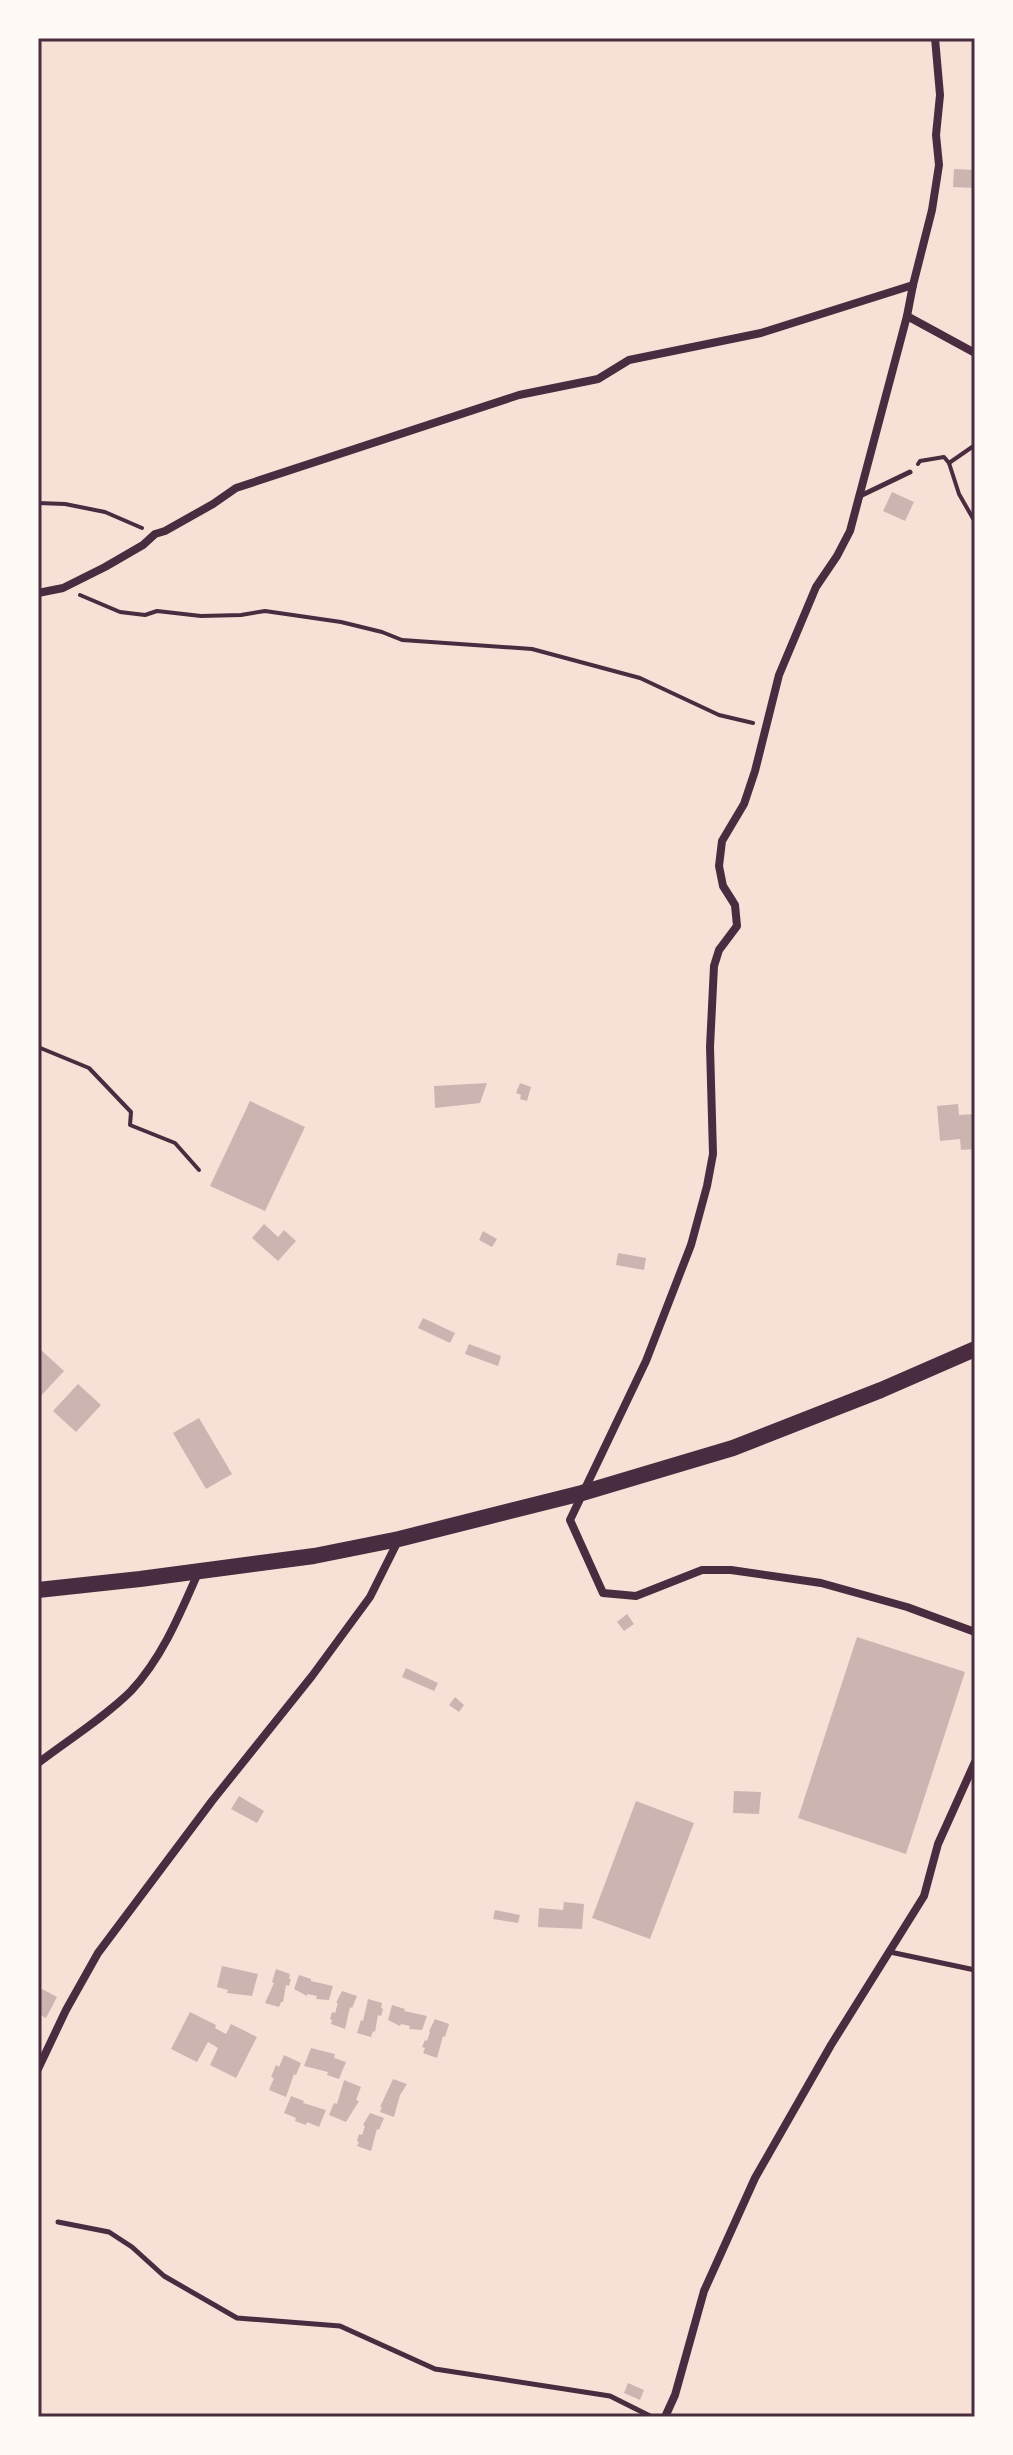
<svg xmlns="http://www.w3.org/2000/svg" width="1013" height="2455" font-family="'Playfair Display',serif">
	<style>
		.building { fill: #ccb4b1 }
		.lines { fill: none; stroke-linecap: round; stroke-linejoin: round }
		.path { stroke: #4a2c40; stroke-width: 4 }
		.service { stroke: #4a2c40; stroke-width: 5 }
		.minor { stroke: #4a2c40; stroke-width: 8 }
		.primary { stroke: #4a2c40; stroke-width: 16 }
		.neatline { fill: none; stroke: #4a2c40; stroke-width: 3 }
	</style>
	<rect width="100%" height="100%" fill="#f7e1d7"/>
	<!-- building -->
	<g class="building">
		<polygon points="954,169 975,170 975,188 953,187"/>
		<polygon points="892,492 914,502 905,521 883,511"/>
		<polygon points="487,1083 480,1103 435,1108 434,1086"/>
		<polygon points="520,1083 531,1087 527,1101 520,1099 521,1095 516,1093"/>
		<polygon points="250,1101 305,1127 265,1211 210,1186"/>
		<polygon points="958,1104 959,1115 975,1114 975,1149 961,1150 960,1139 940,1141 937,1106"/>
		<polygon points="264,1224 278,1237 284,1230 296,1241 278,1261 252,1238"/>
		<polygon points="483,1231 497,1239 492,1247 479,1240"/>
		<polygon points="618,1253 646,1258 644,1270 616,1265"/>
		<polygon points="423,1318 455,1333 450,1343 418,1328"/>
		<polygon points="469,1344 501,1356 498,1366 465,1354"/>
		<polygon points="41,1350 64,1371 38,1399 38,1353"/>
		<polygon points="78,1384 101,1405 76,1432 53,1411"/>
		<polygon points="199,1418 232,1474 206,1489 173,1433"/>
		<polygon points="627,1614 634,1624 624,1631 617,1622"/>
		<polygon points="857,1637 965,1672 906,1854 798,1818"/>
		<polygon points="406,1668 438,1683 434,1691 402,1677"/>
		<polygon points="455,1697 464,1705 459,1712 449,1705"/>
		<polygon points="734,1791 761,1792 759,1814 733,1813"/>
		<polygon points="239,1796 264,1811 257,1823 231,1809"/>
		<polygon points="636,1801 694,1823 650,1939 592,1918"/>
		<polygon points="564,1902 584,1904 582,1929 538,1927 539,1908 563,1910"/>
		<polygon points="495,1910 520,1915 518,1923 493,1919"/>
		<polygon points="222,1966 258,1974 252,1996 227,1993 228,1990 217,1987"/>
		<polygon points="276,1969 290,1974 289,1979 291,1979 289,1986 286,1985 283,2002 281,2002 279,2007 265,2003 274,1983 272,1982"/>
		<polygon points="299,1975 311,1979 311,1981 333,1986 329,2000 316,1999 317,1996 307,1994 307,1996 294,1989"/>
		<polygon points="42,1989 57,1997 46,2018 38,2014 38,1997"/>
		<polygon points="342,1991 357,1996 352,2008 350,2007 345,2029 331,2024 332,2020 330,2019 332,2012 335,2013 338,2003 336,2003"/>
		<polygon points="368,1999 382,2003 381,2008 383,2009 381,2016 378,2015 375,2032 373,2031 371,2037 357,2033 361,2020 363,2021"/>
		<polygon points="392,2005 405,2009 404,2011 427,2016 422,2030 409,2029 410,2026 401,2024 400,2026 388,2020"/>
		<polygon points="190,2012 216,2025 215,2028 226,2034 231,2024 257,2037 236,2078 210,2065 218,2048 208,2042 197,2062 171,2049"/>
		<polygon points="435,2019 449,2024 445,2037 443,2036 437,2058 423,2053 425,2048 422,2047 425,2040 427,2041 430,2032 429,2031"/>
		<polygon points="311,2048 335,2054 334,2058 346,2062 339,2079 327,2075 328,2072 304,2066"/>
		<polygon points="284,2055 301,2063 296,2075 294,2074 286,2097 269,2090 274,2078 271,2077 276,2065 279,2067"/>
		<polygon points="393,2079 407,2084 400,2095 394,2117 380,2112 382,2107 380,2107"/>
		<polygon points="344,2080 361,2087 356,2100 359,2101 346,2122 329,2115 334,2103 337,2104"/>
		<polygon points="291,2096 304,2101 303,2103 326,2110 319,2127 307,2122 306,2125 295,2121 296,2118 284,2113"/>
		<polygon points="370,2113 384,2118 379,2130 377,2129 371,2151 357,2146 359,2142 357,2141 359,2134 362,2135 365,2126 363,2125"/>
		<polygon points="628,2383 644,2390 640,2400 624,2393"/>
	</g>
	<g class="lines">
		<!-- path -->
		<g class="path">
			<polyline points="949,463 975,445"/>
			<polyline points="918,464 920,461 944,457 949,463 959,494 975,522"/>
			<polyline points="38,503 65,504 105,512 142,528"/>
			<polyline points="80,595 120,612 145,615 157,611 201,616 241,615 265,611 341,622 382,632 402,640 532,649 640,678 719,715 753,723"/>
			<polyline points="38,1047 89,1068 131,1112 130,1125 175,1143 199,1170"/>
		</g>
		<!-- service -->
		<g class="service">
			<polyline points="858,497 910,472"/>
			<polyline points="890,1952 975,1970"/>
			<polyline points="58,2222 109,2232 132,2247 164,2276 237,2318 340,2326 435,2369 610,2396 652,2417"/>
		</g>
		<!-- minor -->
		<g class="minor">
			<polyline points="935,38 940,95 936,135 939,165 932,210 913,285 907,316 850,531 837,556 816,587 779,675 755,771 744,804 722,841 719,866 723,886 735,905 737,926 719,950 714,966 710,1047 713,1154 707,1186 691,1245 646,1361 570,1520 603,1593 636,1596 702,1570 731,1570 821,1583 907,1607 975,1632"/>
			<polyline points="907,316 975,353"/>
			<polyline points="38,593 63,588 105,567 143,545 155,534 165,531 213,504 236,488 519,395 598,379 629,360 761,333 913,285"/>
			<path d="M38 1763C68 1740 105 1717 131 1691 162 1658 180 1614 198 1573"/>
			<polyline points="38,2069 66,2010 98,1953 212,1801 312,1676 370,1597 399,1539"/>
			<polyline points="665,2417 675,2395 704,2291 755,2178 831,2045 924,1896 938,1844 975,1762"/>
		</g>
		<!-- primary -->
		<polyline class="primary" points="38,1590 140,1579 314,1556 399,1539 582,1493 733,1448 881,1390 975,1349"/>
	</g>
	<!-- border -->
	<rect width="1013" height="2455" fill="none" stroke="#fffaf5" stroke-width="80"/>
	<rect x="40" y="40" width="933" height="2375" class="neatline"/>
</svg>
